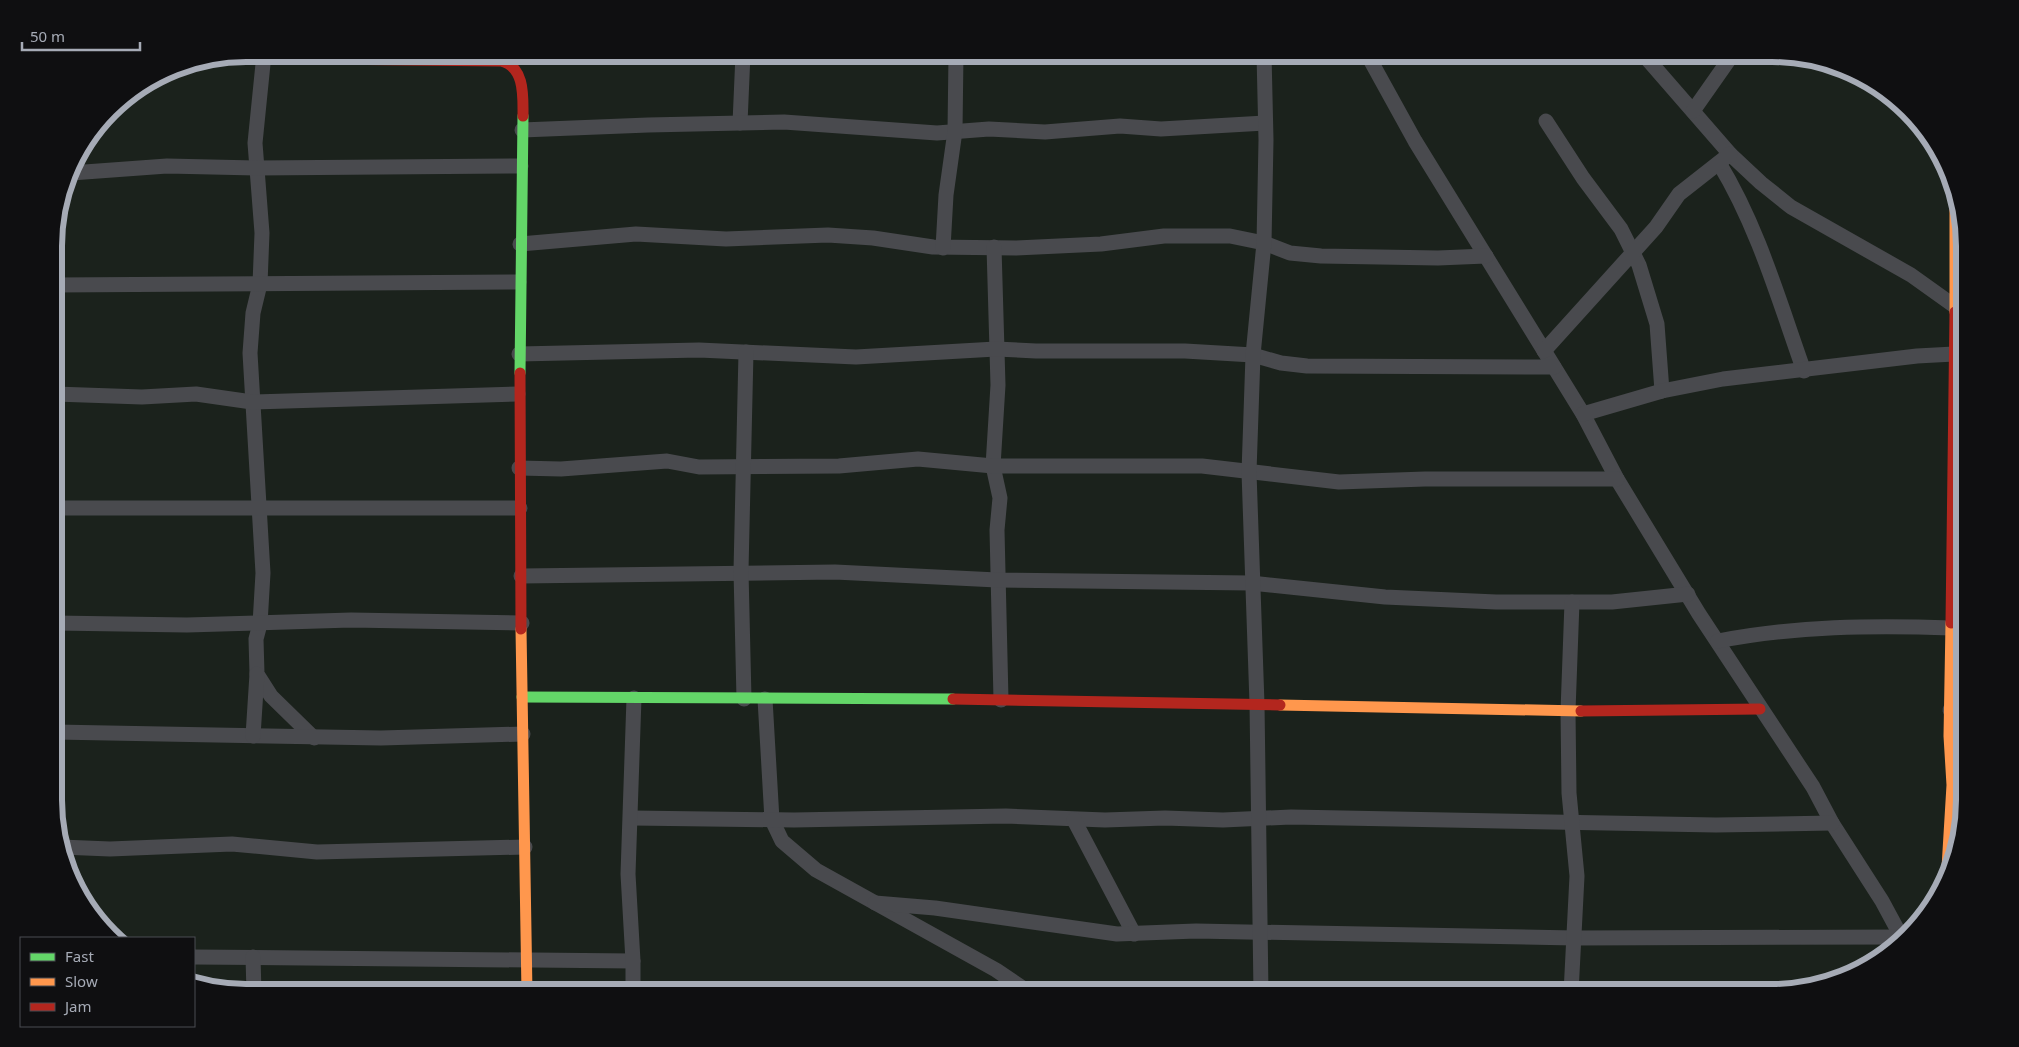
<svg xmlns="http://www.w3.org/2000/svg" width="2019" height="1047" font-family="'Noto Sans',sans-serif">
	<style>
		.green { fill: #1b221c }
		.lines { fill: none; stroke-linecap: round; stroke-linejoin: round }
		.street { stroke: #494a4e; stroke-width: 15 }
		.fast { stroke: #63d668; stroke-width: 11 }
		.slow { stroke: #ff974d; stroke-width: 11 }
		.jam { stroke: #b3261e; stroke-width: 11 }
		.rim { fill: none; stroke: #a6abb6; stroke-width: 6 }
	</style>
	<rect width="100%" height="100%" fill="#151515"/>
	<!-- green -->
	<polygon class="green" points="247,54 1772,54 1857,74 1899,101 1933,139 1964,222 1965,800 1945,885 1918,927 1880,961 1834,983 1784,993 247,993 194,981 194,938 119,938 93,917 69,874 55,826 54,234 74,161 119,102 173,68"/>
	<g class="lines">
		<!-- street -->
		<g class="street">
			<polyline points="264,54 255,143 262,233 260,284 253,313 250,353 263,573 260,624 256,639 257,674 271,696 314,738"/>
			<polyline points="1367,54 1415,141 1583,414 1617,479 1699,614 1813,787 1832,823 1882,901 1903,940"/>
			<polyline points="1643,54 1730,154 1761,183 1791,207 1911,275 1960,310"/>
			<polyline points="1693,111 1733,54"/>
			<polyline points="1546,121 1583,178 1621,229 1639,265 1657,324 1662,391"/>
			<polyline points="740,123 743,54"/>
			<polyline points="522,130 648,125 784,122 937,133 989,129 1045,132 1120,126 1161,129 1265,123"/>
			<path d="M1719 163C1758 227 1779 301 1804 371"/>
			<polyline points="71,173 167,166 256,168 521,166"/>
			<polyline points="520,244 636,234 726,239 828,235 873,238 933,247 1016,248 1101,244 1164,236 1230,236 1264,243 1290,253 1321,256 1438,258 1486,256"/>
			<polyline points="994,247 998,385 993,466 1000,498 997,530 1001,700"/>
			<polyline points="943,248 946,195 955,131 956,54"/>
			<polyline points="54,285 519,282"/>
			<polyline points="1544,351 1656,227 1679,194 1730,154"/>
			<polyline points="519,354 699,350 856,357 996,349 1036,351 1185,351 1253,355 1281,363 1307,366 1554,367"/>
			<polyline points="55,394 142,397 196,394 252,402 518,394"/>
			<polyline points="1583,414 1662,391 1723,379 1917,356 1954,354"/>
			<polyline points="519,468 561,469 667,461 699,467 839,466 918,459 993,466 1202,466 1339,482 1425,479 1617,479"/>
			<polyline points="55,508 520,508"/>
			<polyline points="521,576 835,572 997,580 1251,583 1385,597 1496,602 1612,602 1688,594"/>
			<polyline points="55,623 187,625 351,620 522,623"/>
			<path d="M1718 641C1794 626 1874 625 1952 628"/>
			<polyline points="744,699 741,571 746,352"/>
			<polyline points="765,699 772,820 782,841 816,870 996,970 1030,993"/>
			<polyline points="1950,710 1965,720"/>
			<polyline points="55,732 381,738 523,734"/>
			<polyline points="253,736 257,674"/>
			<polyline points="632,818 794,820 1006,816 1105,820 1165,818 1223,820 1291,817 1716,825 1832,823"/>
			<polyline points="1074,820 1134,934"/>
			<polyline points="61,847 110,849 232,844 317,852 525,847"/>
			<polyline points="875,903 935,908 1117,934 1196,931 1575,938 1900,937"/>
			<polyline points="194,957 633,961"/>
			<polyline points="253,957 254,993"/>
			<polyline points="633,993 633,961 628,874 634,698"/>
			<polyline points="1261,993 1257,704 1249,472 1253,355 1264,243 1266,140 1264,54"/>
			<polyline points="1571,993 1577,876 1569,793 1568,711 1572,602"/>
		</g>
		<!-- fast -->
		<g class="fast">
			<polyline points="520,373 523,116"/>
			<polyline points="522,697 953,699"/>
		</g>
		<!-- slow -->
		<g class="slow">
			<polyline points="1955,312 1955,199"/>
			<polyline points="521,629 527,993"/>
			<polyline points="1280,705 1581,711"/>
			<polyline points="1946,884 1952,785 1949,736 1951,623"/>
		</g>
		<!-- jam -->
		<g class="jam">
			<path d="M223 58 501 61C525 67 523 96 523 116"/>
			<polyline points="520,373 521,629"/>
			<polyline points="1951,623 1955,312"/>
			<polyline points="953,699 1280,705"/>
			<polyline points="1581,711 1760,709"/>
		</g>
	</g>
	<!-- crop -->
	<path d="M0 0H2019V1047H0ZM246 62H1772A184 184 0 0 1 1956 246V800A184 184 0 0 1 1772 984H246A184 184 0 0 1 62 800V246A184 184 0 0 1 246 62Z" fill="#0f0f11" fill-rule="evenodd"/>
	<path class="rim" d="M246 62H1772A184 184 0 0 1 1956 246V800A184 184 0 0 1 1772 984H246A184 184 0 0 1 62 800V246A184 184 0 0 1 246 62Z"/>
	<!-- legend -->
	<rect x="20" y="937" width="175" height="90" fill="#0f0f11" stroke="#4b4d53"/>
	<rect x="30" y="953" width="25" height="8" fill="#63d668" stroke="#4b4d53"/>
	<text x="65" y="962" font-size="15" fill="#a6abb6">Fast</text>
	<rect x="30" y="978" width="25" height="8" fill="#ff974d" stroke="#4b4d53"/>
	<text x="65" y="987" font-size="15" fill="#a6abb6">Slow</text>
	<rect x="30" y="1003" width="25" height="8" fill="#b3261e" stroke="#4b4d53"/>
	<text x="65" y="1012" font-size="15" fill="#a6abb6">Jam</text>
	<!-- scale -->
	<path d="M22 42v8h118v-8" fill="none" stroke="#a6abb6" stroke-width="2.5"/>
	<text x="30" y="42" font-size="15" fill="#a6abb6" stroke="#0f0f11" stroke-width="4" paint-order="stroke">50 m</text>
</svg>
